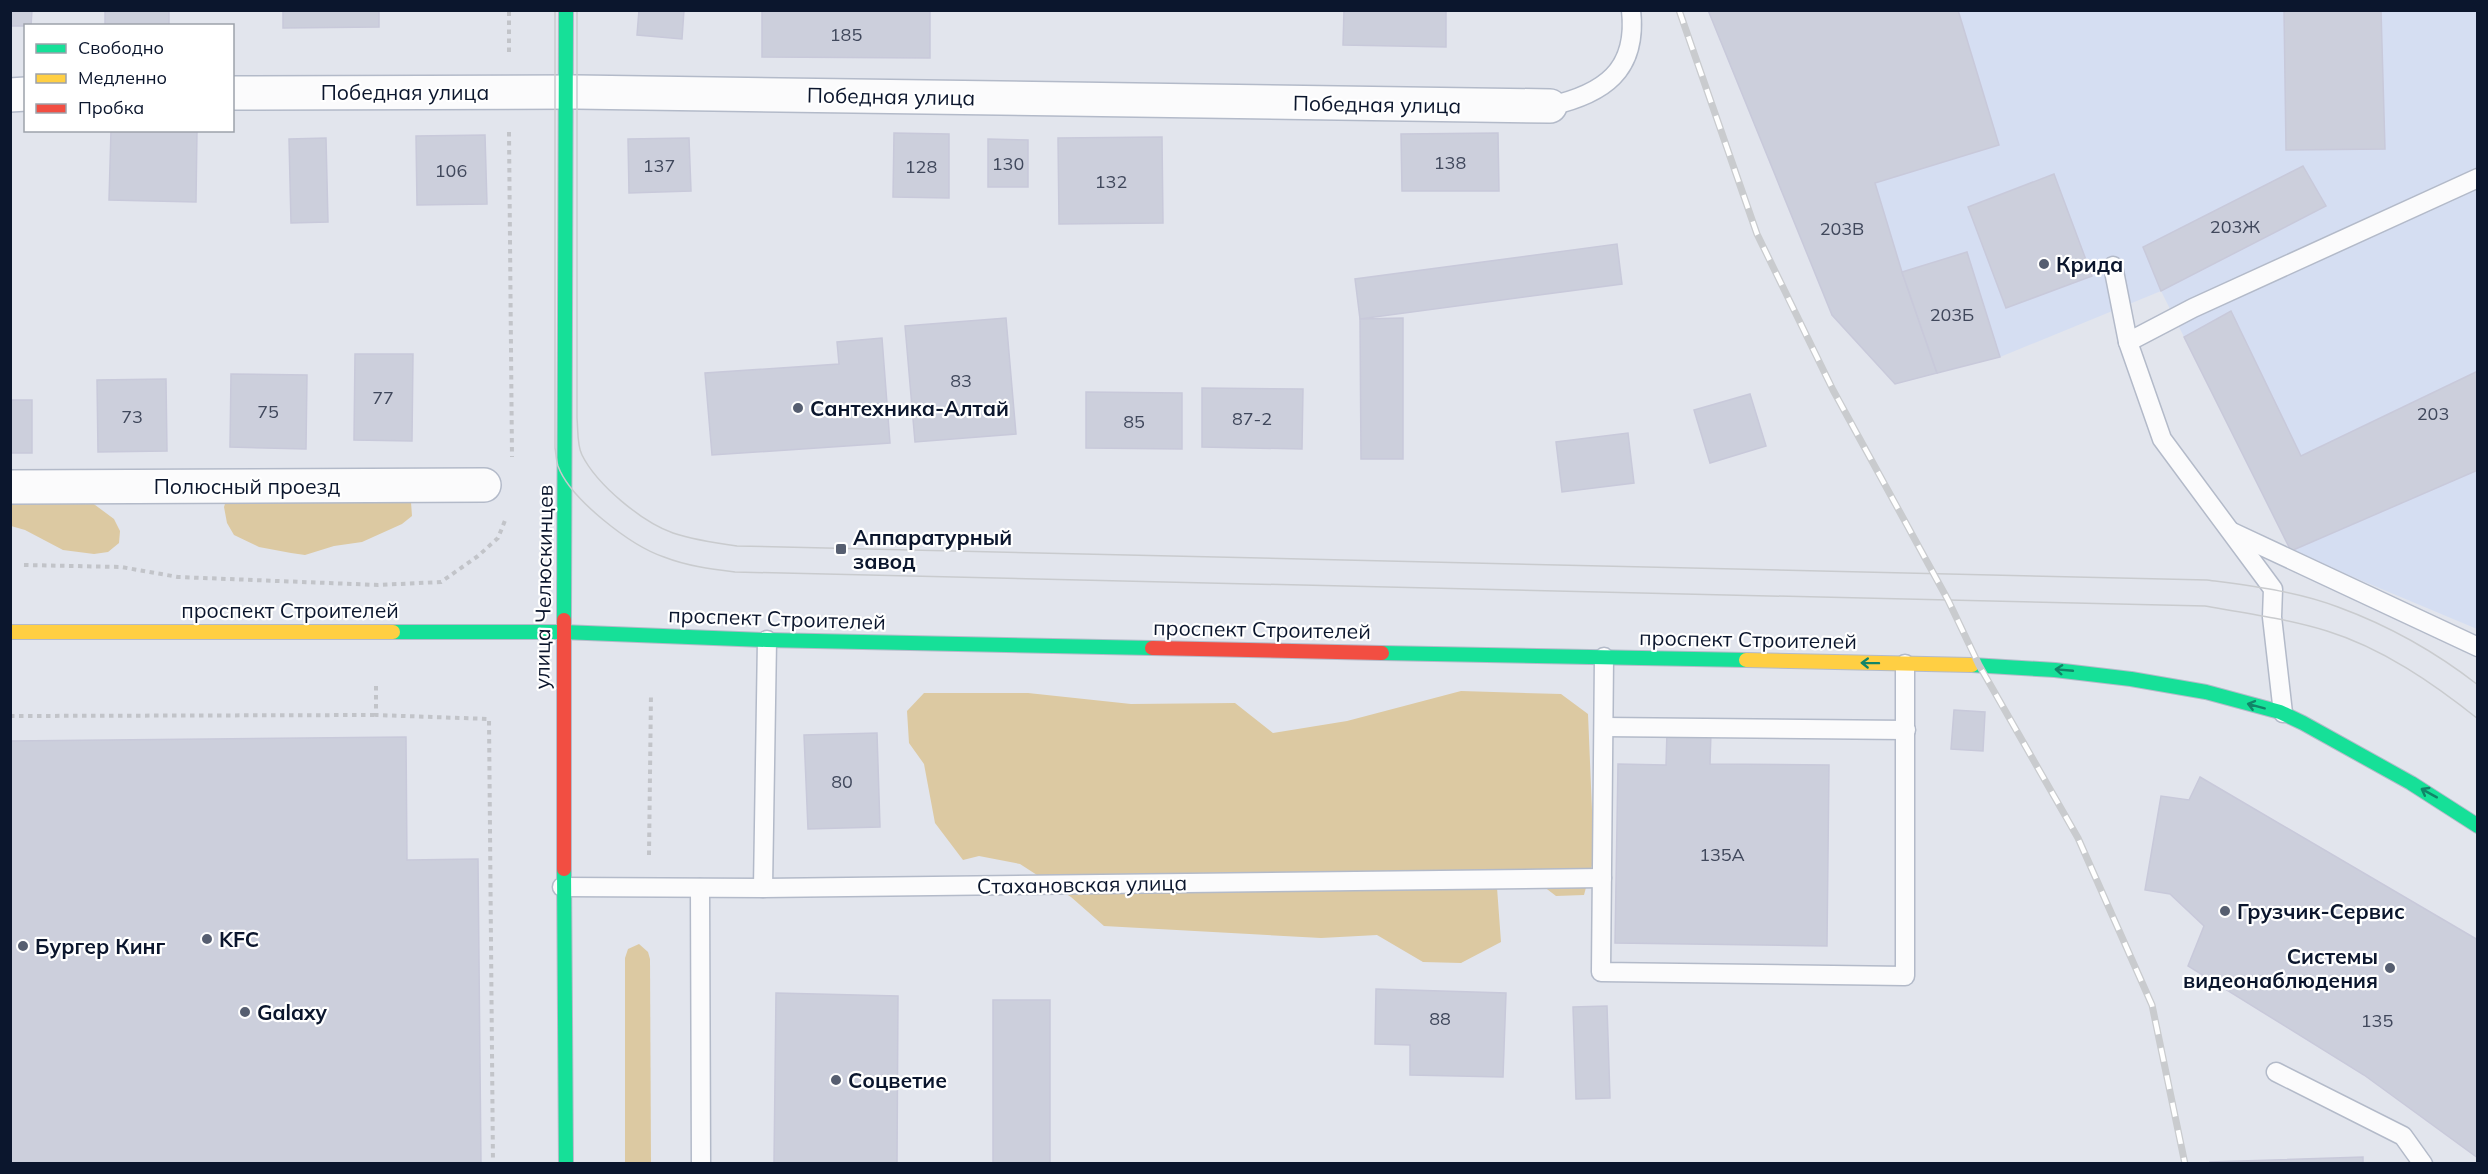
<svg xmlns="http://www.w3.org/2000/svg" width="2488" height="1174" font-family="Mulish,sans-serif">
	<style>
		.built { fill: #d5def2 }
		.green { fill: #dcc9a2 }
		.building { fill: #cccfdc; stroke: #c8c9da; stroke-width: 1.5 }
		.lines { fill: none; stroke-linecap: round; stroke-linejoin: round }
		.lane-casing { stroke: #b3bac9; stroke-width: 21 }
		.street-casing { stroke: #b3bac9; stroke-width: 36 }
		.fast-casing { stroke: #b3bac9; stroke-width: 16 }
		.slow-casing { stroke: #b3bac9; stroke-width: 16 }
		.jam-casing { stroke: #b3bac9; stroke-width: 16 }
		.path { stroke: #c2c4c9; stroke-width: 4; stroke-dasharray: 4.5 4.5; stroke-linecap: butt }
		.lane { stroke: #fbfbfc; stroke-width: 18 }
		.street { stroke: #fbfbfc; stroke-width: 33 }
		.fast { stroke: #16e098; stroke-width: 14 }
		.slow { stroke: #ffcf43; stroke-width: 14 }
		.jam { stroke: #f24e42; stroke-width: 14 }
		.tram { stroke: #c9cbce; stroke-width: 1.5 }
		.rail-casing { stroke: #c9cbce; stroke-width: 7 }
		.rail { stroke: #fff; stroke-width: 4.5; stroke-dasharray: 14; stroke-linecap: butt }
		.oneway { stroke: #118568 }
		.poi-dot { fill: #565e70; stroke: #fff; stroke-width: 2 }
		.labels { text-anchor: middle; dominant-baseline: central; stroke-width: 4.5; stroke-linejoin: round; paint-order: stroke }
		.number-label { font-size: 18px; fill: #40485c }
		.street-label { font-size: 21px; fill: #0b162d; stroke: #fff }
		.poi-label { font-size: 21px; font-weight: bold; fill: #0b162d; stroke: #fff; text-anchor: start }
	</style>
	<rect width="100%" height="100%" fill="#e2e5ed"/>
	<!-- built -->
	<polygon class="built" points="1708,11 2477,11 2477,629 2291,551 2161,291 2000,357 1895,384 1832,315"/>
	<!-- green -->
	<g class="green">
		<polygon points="10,488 83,496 114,519 120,531 119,543 108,552 94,554 63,550 25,530 11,526"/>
		<polygon points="403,492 411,502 412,516 402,524 362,542 334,546 305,555 291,553 259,547 234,535 227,523 224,507 228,494"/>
		<polygon points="1461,691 1561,694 1588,714 1594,858 1584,895 1556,896 1522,870 1496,874 1501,942 1461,963 1423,962 1377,935 1321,938 1104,926 1071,897 1020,864 979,856 963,860 935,823 924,764 909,743 907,711 924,693 1028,693 1131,704 1235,703 1273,733 1347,721"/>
		<polygon points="639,944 648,952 650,959 651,1163 625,1163 625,958 628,949"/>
	</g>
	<!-- building -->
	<g class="building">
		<polygon points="10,10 32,10 31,26 10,26"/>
		<rect x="105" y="10" width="64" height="16"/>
		<polygon points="283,10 379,10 379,27 283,28"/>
		<polygon points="639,10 684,10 682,39 637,35"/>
		<polygon points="762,10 930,10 930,58 762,57"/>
		<polygon points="1344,10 1446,10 1446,47 1343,45"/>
		<polygon points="1708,10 1958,10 1999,145 1875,183 1902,272 1937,373 1895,384 1832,315"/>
		<polygon points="2284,10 2381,10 2385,149 2286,150"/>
		<polygon points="111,130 197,130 196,202 109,200"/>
		<polygon points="894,133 949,134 949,198 893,197"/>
		<polygon points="1498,133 1499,191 1402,191 1401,134"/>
		<polygon points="485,135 487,204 417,205 416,136"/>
		<polygon points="1162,137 1163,223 1059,224 1058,138"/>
		<polygon points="326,138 328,222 291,223 289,139"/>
		<polygon points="689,138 691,191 629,193 628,139"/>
		<polygon points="988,139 1028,140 1028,187 988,187"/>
		<polygon points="2303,166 2326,206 2161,291 2143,247"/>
		<polygon points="2054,174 2092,276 2006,308 1968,207"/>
		<polygon points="1617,244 1622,284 1360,319 1355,279"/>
		<polygon points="1967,252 2000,357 1937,373 1902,272"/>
		<polygon points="2231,311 2301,456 2478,371 2478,470 2291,551 2184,337"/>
		<polygon points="1006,318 1016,434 915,442 905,326"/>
		<polygon points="1403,318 1403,459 1361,459 1360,319"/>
		<polygon points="882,338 890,443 712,455 705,373 839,364 837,342"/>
		<polygon points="355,354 413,354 412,441 354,440"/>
		<polygon points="231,374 307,375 306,449 230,447"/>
		<polygon points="166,379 167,451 98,452 97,380"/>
		<polygon points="1202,388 1303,389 1302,449 1202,447"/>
		<polygon points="1086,392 1182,393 1182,449 1086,448"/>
		<polygon points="1750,394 1766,446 1710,463 1694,410"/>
		<rect x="10" y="400" width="22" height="53"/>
		<polygon points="1628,433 1634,483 1562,492 1556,442"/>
		<polygon points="1954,710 1985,712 1983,751 1951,749"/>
		<polygon points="1667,732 1711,732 1710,764 1829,765 1827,946 1615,943 1618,764 1666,765"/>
		<polygon points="877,733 880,827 808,829 804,735"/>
		<polygon points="406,737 407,860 478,859 481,1164 10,1164 10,741"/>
		<polygon points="2200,777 2478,940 2478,1158 2364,1075 2188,966 2204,926 2170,894 2145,890 2161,796 2189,800"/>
		<polygon points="1376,989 1506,993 1503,1077 1410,1075 1410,1045 1375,1044"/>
		<polygon points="776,993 898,996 897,1164 774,1164"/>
		<rect x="993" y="1000" width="57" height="164"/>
		<polygon points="1607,1006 1610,1098 1576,1099 1573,1007"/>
		<polygon points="2363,1157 2363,1164 2210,1164 2210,1162"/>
	</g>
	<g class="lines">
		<defs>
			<g id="lane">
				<path d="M1550 106C1603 94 1638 71 1631 10"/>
				<polyline points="2113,266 2128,342 2162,439 2273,589 2272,617 2283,713"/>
				<polyline points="2128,342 2193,308 2478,178"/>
				<polyline points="2232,532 2478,647"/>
				<polyline points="1604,657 1601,972 1905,976 1905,664"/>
				<polyline points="1604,727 1906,730"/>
				<polyline points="562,887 763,888 1602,878"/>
				<polyline points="700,888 701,1164"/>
				<polyline points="763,888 767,640"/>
				<polyline points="2276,1072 2403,1136 2423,1164"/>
			</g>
			<g id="street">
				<polyline points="232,93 576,92 1550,106"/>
				<polyline points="10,95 26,94"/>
				<polyline points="10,487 484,485"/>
			</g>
			<g id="fast">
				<polyline points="564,620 566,10"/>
				<polyline points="393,632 562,632 767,640 1152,648"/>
				<polyline points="1382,653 1746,660"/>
				<polyline points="1972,665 2055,670 2131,679 2206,692 2280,712 2303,723 2411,783 2478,826"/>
				<polyline points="564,869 566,1164"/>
			</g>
			<g id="slow">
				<polyline points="10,632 393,632"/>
				<polyline points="1746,660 1972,665"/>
			</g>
			<g id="jam">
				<polyline points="1152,648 1382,653"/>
				<polyline points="564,869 564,620"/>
			</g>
		</defs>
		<!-- lane casing -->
		<use href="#lane" class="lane-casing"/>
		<!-- street casing -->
		<use href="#street" class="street-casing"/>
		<!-- fast casing -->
		<use href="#fast" class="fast-casing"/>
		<!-- slow casing -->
		<use href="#slow" class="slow-casing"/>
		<!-- jam casing -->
		<use href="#jam" class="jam-casing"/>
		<!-- path -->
		<g class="path">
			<polyline points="509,52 509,10"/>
			<polyline points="509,132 512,457"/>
			<polyline points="24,565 121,567 178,577 378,585 441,582 478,556 498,538 506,518"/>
			<polyline points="376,686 376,715 489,719 493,1164"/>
			<polyline points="10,716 376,715"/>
			<polyline points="649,855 651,693"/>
		</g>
		<!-- lane -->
		<use href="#lane" class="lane"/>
		<!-- street -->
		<use href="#street" class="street"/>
		<!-- fast -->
		<use href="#fast" class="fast"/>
		<!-- slow -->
		<use href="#slow" class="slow"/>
		<!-- jam -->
		<use href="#jam" class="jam"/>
		<!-- tram -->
		<g class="tram">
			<path d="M555 10V448C556 453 556 460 558 466 570 499 631 546 664 557 687 566 711 569 735 572L2205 606C2246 613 2287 619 2327 631 2382 648 2433 683 2478 719"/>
			<path d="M577 10V418C578 429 577 446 582 455 597 485 642 522 673 533 694 540 715 543 737 546L2207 580C2251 586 2296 591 2338 607 2387 625 2437 653 2478 685"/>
		</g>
		<defs>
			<polyline id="rail" points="1679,10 1757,234 1833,390 1948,600 1979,665 2078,838 2152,1005 2185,1164"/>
		</defs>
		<!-- rail casing -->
		<use href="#rail" class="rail-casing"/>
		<!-- rail -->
		<use href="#rail" class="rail"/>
	</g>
	<!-- one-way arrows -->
	<defs><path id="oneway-shaft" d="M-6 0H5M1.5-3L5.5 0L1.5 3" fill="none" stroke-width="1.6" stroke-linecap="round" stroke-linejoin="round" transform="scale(1.5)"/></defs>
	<g class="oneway">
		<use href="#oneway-shaft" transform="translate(1870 663) rotate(-179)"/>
		<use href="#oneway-shaft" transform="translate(2064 670) rotate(-175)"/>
		<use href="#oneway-shaft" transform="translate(2256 706) rotate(-165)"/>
		<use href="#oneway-shaft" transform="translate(2429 793) rotate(-151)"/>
	</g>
	<!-- markers -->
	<g class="poi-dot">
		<circle cx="2044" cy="264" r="6"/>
		<circle cx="798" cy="408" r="6"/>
		<rect x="835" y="543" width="12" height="12" rx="3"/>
		<circle cx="2225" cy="911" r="6"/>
		<circle cx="207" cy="939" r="6"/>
		<circle cx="23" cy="946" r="6"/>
		<circle cx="2390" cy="968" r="6"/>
		<circle cx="245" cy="1012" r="6"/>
		<circle cx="836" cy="1080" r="6"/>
	</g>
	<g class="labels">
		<!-- number labels -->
		<g class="number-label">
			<text x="846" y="34">185</text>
			<text x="1450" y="162">138</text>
			<text x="1008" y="163">130</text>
			<text x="659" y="165">137</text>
			<text x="921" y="166">128</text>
			<text x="451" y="170">106</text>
			<text x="1111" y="181">132</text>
			<text x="2235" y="226">203Ж</text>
			<text x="1842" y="228">203В</text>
			<text x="1952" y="314">203Б</text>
			<text x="961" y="380">83</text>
			<text x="383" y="397">77</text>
			<text x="268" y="411">75</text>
			<text x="2433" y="413">203</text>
			<text x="132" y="416">73</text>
			<text x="1252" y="418">87-2</text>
			<text x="1134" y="421">85</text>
			<text x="842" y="781">80</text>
			<text x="1722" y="854">135А</text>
			<text x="1440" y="1018">88</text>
			<text x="2377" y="1020">135</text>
		</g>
		<!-- street labels -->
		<g class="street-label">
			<text x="405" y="92">Победная улица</text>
			<text transform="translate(891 96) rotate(1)">Победная улица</text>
			<text transform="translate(1377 104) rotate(1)">Победная улица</text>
			<text x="247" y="486">Полюсный проезд</text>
			<text transform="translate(543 587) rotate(-89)">улица Челюскинцев</text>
			<text x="290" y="610">проспект Строителей</text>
			<text transform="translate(777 618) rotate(2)">проспект Строителей</text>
			<text transform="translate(1262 629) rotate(1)">проспект Строителей</text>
			<text transform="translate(1748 639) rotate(1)">проспект Строителей</text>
			<text transform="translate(1082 884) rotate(-1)">Стахановская улица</text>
		</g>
		<!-- poi labels -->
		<g class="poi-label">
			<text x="2056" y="264">Крида</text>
			<text x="810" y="408">Сантехника-Алтай</text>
			<text x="853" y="537">Аппаратурный<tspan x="853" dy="24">завод</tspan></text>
			<text x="2237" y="911">Грузчик-Сервис</text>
			<text x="219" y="939">KFC</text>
			<text x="35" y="946">Бургер Кинг</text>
			<text x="2378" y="956" text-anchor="end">Системы<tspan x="2378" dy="24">видеонаблюдения</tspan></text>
			<text x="257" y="1012">Galaxy</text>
			<text x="848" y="1080">Соцветие</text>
		</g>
	</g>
	<!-- border -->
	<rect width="2488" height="1174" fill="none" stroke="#0b162d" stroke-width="24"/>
	<!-- legend -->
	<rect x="24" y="24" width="210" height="108" fill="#ffffff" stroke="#9da2ab" stroke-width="1.5"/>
	<rect x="36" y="44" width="30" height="9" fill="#16e098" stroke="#9da2ab" stroke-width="1.5"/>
	<text x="78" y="54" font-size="18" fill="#0b162d">Свободно</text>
	<rect x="36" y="74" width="30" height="9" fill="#ffcf43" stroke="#9da2ab" stroke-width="1.5"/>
	<text x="78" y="84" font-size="18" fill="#0b162d">Медленно</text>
	<rect x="36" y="104" width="30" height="9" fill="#f24e42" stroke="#9da2ab" stroke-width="1.5"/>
	<text x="78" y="114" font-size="18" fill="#0b162d">Пробка</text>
</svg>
